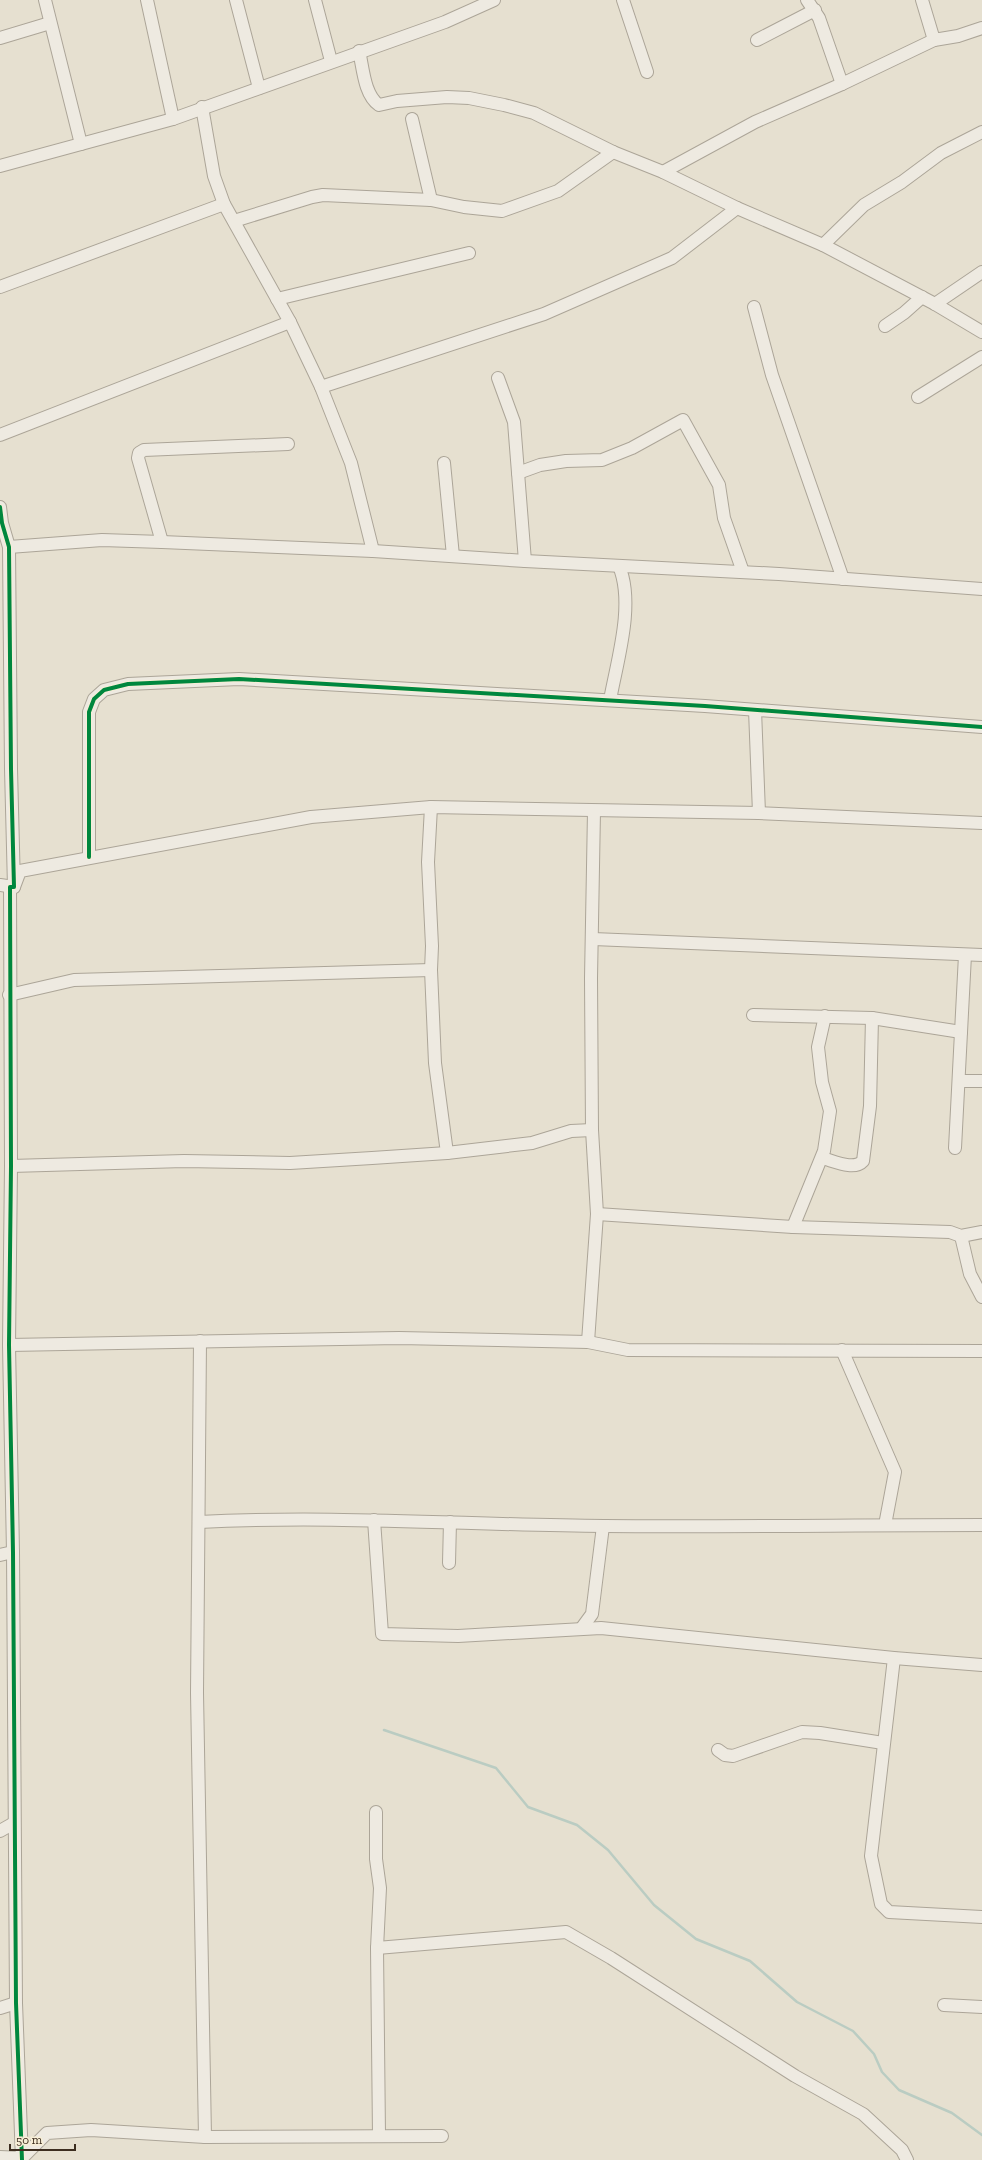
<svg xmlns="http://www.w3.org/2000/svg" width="982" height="2160" font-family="'Zilla Slab',serif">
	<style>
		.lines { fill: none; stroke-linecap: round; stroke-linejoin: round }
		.stream { stroke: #baccc2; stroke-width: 2.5 }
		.minor-casing { stroke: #aca598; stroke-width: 14 }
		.minor { stroke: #eeeae1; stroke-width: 12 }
		.cycleway-casing { stroke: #f7eed6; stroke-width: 6 }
		.cycleway { stroke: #00873e; stroke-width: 4 }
	</style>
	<rect width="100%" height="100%" fill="#e6e0d0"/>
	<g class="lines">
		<!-- stream -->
		<polyline class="stream" points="384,1730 496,1768 528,1807 577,1825 608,1850 654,1905 696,1939 750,1961 797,2002 853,2031 874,2054 882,2072 899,2090 952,2113 982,2135"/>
		<defs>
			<g id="minor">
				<polyline points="45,0 81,144"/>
				<polyline points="147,0 173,119"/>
				<polyline points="236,0 259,88"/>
				<polyline points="315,0 331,61"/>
				<polyline points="623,0 647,72"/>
				<polyline points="807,0 819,18 842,84 934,40"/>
				<polyline points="922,0 934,40 958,36 982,28"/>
				<polyline points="0,38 50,23"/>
				<polyline points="757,40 815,10"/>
				<path d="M359 51C363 67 364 95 379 105L397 101 447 97 469 98 504 105 534 113 613 152 663 172 737 208 823 245 935 304 982 332"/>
				<polyline points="202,107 214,176 224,204 290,322 321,387 351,463 373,551"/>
				<polyline points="412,119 431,200"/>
				<polyline points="0,166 173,119 445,22 494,0"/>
				<polyline points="663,172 755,122 842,84"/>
				<polyline points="234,221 312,197 323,195 431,200 464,207 502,211 558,191 613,152"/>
				<polyline points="823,245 864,205 902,182 941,153 982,132"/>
				<polyline points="0,287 224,204"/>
				<polyline points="277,299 469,253"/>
				<polyline points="935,304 982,272"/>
				<polyline points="754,307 772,375 843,579"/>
				<polyline points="885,326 904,313 922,297"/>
				<polyline points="498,378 514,422 525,561"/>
				<polyline points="321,387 544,314 672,258 737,208"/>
				<polyline points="918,397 982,357"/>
				<polyline points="0,435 290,322"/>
				<polyline points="444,463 453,556"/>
				<polyline points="518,473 540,465 566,461 602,460 632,448 683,420 719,485 724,518 743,572"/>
				<polyline points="0,507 2,523 9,547 11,769 14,887 10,887 11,1166 9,1345 13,1552 16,2003 22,2160"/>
				<polyline points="162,542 138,458 139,453 144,450 288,444"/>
				<polyline points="9,547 102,540 162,542 373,551 525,561 779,574 982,589"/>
				<path d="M610 700C617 661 635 604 619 566"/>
				<polyline points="755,710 759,813"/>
				<polyline points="431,807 428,862 432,946 431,970 435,1063 447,1153"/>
				<polyline points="89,857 89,712 94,699 104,690 128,684 239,679 705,706 982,727"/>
				<polyline points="0,885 14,887 20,871 311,817 431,807 759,813 982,823"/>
				<polyline points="593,939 982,955"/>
				<polyline points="9,995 74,980 431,970"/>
				<polyline points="753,1015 872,1018 961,1032"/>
				<polyline points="959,1081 982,1081"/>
				<polyline points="955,1148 965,955"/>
				<path d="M822 1158C834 1161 854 1171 863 1161L870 1106 872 1018"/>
				<polyline points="11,1166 184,1161 290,1163 372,1158 447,1153 532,1143 571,1131 592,1130"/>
				<polyline points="597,1214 793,1227 950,1232 961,1236 982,1232"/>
				<polyline points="793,1227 824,1151 830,1111 822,1082 818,1047 825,1016"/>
				<polyline points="961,1236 970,1274 982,1297"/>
				<polyline points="200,1341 197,1693 205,2137"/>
				<polyline points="588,1342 597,1214 592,1130 591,978 594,811"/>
				<polyline points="9,1345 399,1338 588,1342 628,1350 982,1351"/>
				<polyline points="842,1350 895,1472 885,1525"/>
				<polyline points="374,1520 382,1634 458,1636 601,1628 894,1658 982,1665"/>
				<path d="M199 1522C334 1515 469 1525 604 1526 730 1527 856 1525 982 1525"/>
				<polyline points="0,1555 13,1552"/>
				<polyline points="449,1563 450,1522"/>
				<polyline points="581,1629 592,1614 603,1526"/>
				<polyline points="894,1658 871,1856 881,1904 889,1912 982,1917"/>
				<polyline points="718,1750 725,1755 733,1756 802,1732 820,1733 883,1743"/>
				<polyline points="376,1812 376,1859 380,1888 377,1948 379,2135"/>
				<polyline points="0,1831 14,1823"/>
				<polyline points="377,1948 566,1932 611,1958 795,2076 863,2114 902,2150 907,2160"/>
				<polyline points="944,2005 982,2007"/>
				<polyline points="0,2008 16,2003"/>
				<polyline points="0,2157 22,2158 47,2133 91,2130 205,2137 442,2136"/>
			</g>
		</defs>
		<!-- minor casing -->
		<use href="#minor" class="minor-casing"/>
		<!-- minor -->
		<use href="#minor" class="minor"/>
		<defs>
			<g id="cycleway">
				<polyline points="0,507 2,523 9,547 11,769 14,887 10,887 11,1166 9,1345 13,1552 16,2003 22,2160"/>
				<polyline points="89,857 89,712 94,699 104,690 128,684 239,679 705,706 982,727"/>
			</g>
		</defs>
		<!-- cycleway casing -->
		<use href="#cycleway" class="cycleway-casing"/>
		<!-- cycleway -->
		<use href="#cycleway" class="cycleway"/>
	</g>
	<!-- scale -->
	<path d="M10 2144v6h65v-6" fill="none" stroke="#3c2d1f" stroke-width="2"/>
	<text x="16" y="2144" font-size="12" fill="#3c2d1f" stroke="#f7eed6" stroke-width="3" paint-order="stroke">50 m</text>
</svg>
